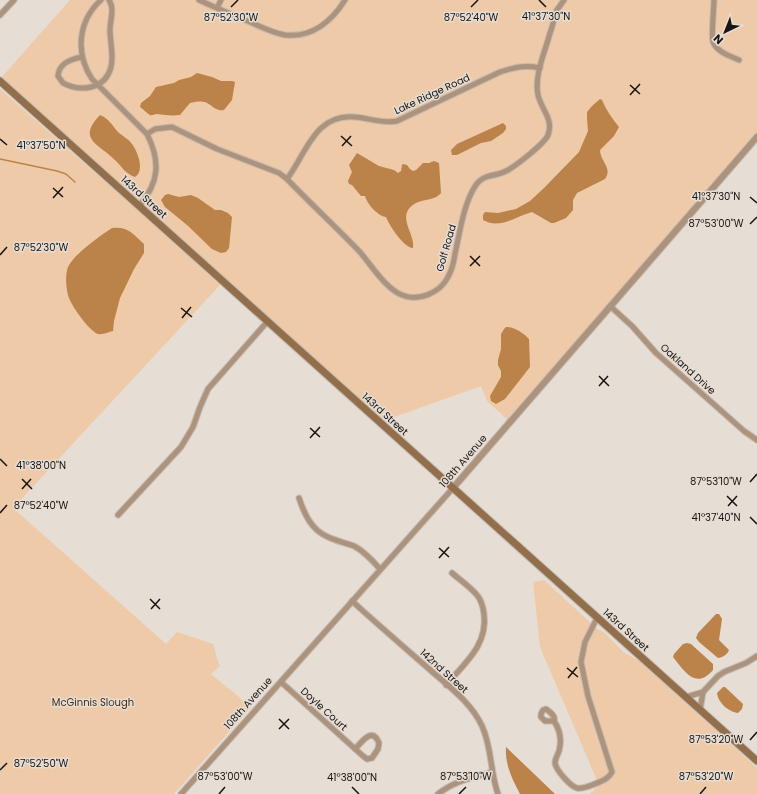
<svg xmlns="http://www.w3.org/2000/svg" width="757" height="794" font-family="Poppins,sans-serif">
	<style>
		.green { fill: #eecaa8 }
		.water { fill: #bb824a }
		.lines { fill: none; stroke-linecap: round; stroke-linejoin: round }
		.stream { stroke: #bb824a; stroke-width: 1.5 }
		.minor-casing { stroke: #c1b9b1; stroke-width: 7 }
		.tertiary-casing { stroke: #c1b9b1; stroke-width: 8 }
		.secondary-casing { stroke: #c1b9b1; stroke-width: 9 }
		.minor { stroke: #ad937c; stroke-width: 5 }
		.tertiary { stroke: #ad937c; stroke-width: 6 }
		.secondary { stroke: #936e4b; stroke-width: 7 }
		.ticks { fill: none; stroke: #171411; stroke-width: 1.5 }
		.labels { text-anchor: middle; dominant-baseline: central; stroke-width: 3; stroke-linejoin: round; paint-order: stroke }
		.street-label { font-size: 10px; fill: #171411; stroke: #e6ddd4 }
		.park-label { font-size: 10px; fill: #452d14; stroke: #e6ddd4 }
		.ticks-label { font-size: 10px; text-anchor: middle; fill: #171411; stroke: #e6ddd4; stroke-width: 3; stroke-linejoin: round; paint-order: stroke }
	</style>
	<rect width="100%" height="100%" fill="#e6ddd4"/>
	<!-- green -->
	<g class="green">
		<polygon points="70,0 757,0 757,137 509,421 487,401 481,386 380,422 1,78"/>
		<path d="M0 89 136 209 220 285 13 508 166 644 177 632 213 644C216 651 216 659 220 666L211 674 251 707 174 794H0Z"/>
		<polygon points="544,580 596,628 605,633 623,652 639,661 757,768 757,794 590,794 599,785 540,647 533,582"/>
	</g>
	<!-- water -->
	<g class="water">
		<path d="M197 73 212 77 221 81H232L235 82 232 100 224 110C215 112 211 103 204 102 200 101 194 102 190 103L180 115C172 116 165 115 157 114 154 114 152 116 150 115 149 115 143 109 140 107L141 103 150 96 156 87 174 83 179 80 191 77Z"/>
		<path d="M600 99 602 100C606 110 612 118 619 127L614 136 600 150C600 161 613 168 605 179L577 193 573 200V210L566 218 554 223H551L532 212C516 216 500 230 483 220V215L485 212 498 213 516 209 530 201 544 188 579 152 588 131 587 118V112L592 106Z"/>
		<path d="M100 115C109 119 112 125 118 132 122 136 129 139 132 144 138 152 145 171 135 177 126 174 122 167 116 161 100 144 76 140 100 115Z"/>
		<polygon points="503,123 506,126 506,129 503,133 491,141 481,143 457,155 452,155 451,150 457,144"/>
		<path d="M357 153 379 166 394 170 398 173 401 171 402 165 403 164 407 165 410 169 413 171 416 170 423 163H429L434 161 439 163 441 193C436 200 424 199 416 203 394 215 416 234 413 248 404 248 389 225 386 217 378 216 367 204 365 196H361L352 185 349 184 348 181 352 172 349 165Z"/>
		<polygon points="168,194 179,197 191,195 198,198 215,210 221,210 228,213 232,217 229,248 226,252 221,253 212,249 187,225 165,207 161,200 165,195"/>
		<path d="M112 228C128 226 133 234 144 244V253L134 269 120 298 114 321 113 331C108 332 103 335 98 334 89 331 70 304 68 295 66 287 65 275 68 267 74 254 100 236 112 228Z"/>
		<path d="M506 327C515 327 523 333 529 339L530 367 505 399 496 404 491 401 490 396 501 377V371L498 365V360L501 349V334L504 329Z"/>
		<path d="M716 614H719L722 619 719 640 729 650C728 654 722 658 718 658L699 642 696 638 698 633Z"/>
		<path d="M687 643 691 644 713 664V670C696 690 685 672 673 657L674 654 683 644Z"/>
		<path d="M723 687H725L743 704 742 709 738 713C729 712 718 703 717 693Z"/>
		<path d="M506 747 555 794H520C512 779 505 765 506 747Z"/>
	</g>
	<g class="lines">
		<!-- stream -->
		<polyline class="stream" points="0,159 57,171 66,174 75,182"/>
		<defs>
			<g id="minor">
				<path d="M101 0C78 21 75 53 92 79L147 134C161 162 159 183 139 206"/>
				<path d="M199 0C216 8 233 15 250 22 261 27 273 33 285 35 312 38 332 21 345 0"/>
				<path d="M714 0C714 8 711 36 713 42 717 52 730 56 739 60"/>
				<polyline points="217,8 221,0"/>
				<polyline points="0,15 14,0"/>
				<path d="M82 57C71 59 59 63 58 76L63 83C80 92 105 90 111 67 114 56 110 42 110 30 110 20 115 9 109 0"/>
				<path d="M147 134 155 129 172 127 217 149 279 173 287 179C311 204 336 227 360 252 371 265 386 289 402 295 418 302 440 293 448 277 452 270 454 261 455 254 460 232 463 207 474 188 483 172 495 178 508 170 517 165 545 143 548 135 554 119 541 109 538 95 534 75 545 52 550 33 553 26 554 17 557 10 559 7 562 3 564 0"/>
				<path d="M287 179C306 154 315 113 355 117 369 118 383 124 397 121L500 72C515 67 524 65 540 68"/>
				<polyline points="610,306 632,326 656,353 744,431 757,440"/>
				<path d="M299 498C304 513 311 530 328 537 336 541 346 543 354 546 364 551 373 561 380 569"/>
				<polyline points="118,515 181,447 193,427 200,407 208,389 267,322"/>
				<path d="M352 601C377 624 403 646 428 668 447 685 471 702 482 726 492 747 490 772 498 794"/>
				<path d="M281 682 363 756 367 759 372 758 378 749 379 743C372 726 362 742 355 749"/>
				<path d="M446 685C465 663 488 645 484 614 483 606 481 599 476 594 469 586 460 580 452 573"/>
				<polyline points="686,697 703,692 718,676 724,672 746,663 757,656"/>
				<polyline points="700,710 703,692"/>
				<path d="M554 721C556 716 550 712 546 709L543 710 541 714V717L545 721H554C560 730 562 740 559 751 558 754 555 759 555 763 556 770 570 786 577 788 582 789 587 787 592 785 599 782 608 780 612 772L588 696 581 662 585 642 597 618"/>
				<polyline points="181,794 453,488"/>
				<path d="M438 794C454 781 472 778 492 772"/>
			</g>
			<polyline id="tertiary" points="453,488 757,137"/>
			<polyline id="secondary" points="0,81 757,761"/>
		</defs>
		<!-- minor casing -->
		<use href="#minor" class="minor-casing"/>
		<!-- tertiary casing -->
		<use href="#tertiary" class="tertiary-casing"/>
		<!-- secondary casing -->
		<use href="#secondary" class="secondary-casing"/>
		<!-- minor -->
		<use href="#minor" class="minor"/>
		<!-- tertiary -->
		<use href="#tertiary" class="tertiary"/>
		<!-- secondary -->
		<use href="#secondary" class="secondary"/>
	</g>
	<!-- ticks -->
	<path class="ticks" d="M539 0 546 7M231 7 238 0M471 7 478 0M630 85 640 94M630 95 640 84M341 136 352 146M0 139 7 145M342 146 351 136M53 188 63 197M750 197 757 203M53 198 63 187M750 224 757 217M0 255 7 247M470 256 480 266M470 266 480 256M181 308 192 317M182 318 191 307M599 376 609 386M599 386 608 376M310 428 320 437M310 438 320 427M0 459 7 466M22 479 32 489M750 482 757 474M22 489 31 479M727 496 737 506M728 506 737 496M0 513 7 505M750 517 757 524M439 548 449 557M439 558 449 547M150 599 160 609M151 609 160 599M567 668 578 677M568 678 577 667M279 719 289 729M279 729 289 719M750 740 757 732M0 770 7 763M352 787 359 794M219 794 225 787M459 794 466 787M700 794 706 787"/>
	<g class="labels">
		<!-- street labels -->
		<g class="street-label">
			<text transform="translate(432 94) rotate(-25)">Lake Ridge Road</text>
			<text transform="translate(144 197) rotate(42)">143rd Street</text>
			<text transform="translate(446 248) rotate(-74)">Golf Road</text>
			<text transform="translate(688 369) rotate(42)">Oakland Drive</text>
			<text transform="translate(385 414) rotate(42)">143rd Street</text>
			<text transform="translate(463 461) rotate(-49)">108th Avenue</text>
			<text transform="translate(626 630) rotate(42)">143rd Street</text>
			<text transform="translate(444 671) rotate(42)">142nd Street</text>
			<text transform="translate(248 703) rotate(-48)">108th Avenue</text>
			<text transform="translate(324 709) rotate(42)">Doyle Court</text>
		</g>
		<!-- park labels -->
		<g class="park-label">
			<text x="93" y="702">McGinnis Slough</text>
		</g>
	</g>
	<g class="ticks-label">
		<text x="546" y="20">41°37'30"N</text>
		<text x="231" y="21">87°52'30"W</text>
		<text x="471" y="21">87°52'40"W</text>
		<text x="41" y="149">41°37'50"N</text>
		<text x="716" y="200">41°37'30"N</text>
		<text x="716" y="227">87°53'00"W</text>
		<text x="41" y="251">87°52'30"W</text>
		<text x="41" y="469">41°38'00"N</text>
		<text x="716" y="485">87°53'10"W</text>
		<text x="41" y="509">87°52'40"W</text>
		<text x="716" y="521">41°37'40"N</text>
		<text x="716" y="743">87°53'20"W</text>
		<text x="41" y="767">87°52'50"W</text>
		<text x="225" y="780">87°53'00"W</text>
		<text x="466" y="780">87°53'10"W</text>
		<text x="706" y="780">87°53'20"W</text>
		<text x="352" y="781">41°38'00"N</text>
	</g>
	<!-- north arrow -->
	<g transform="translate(725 32) rotate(223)" stroke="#e6ddd4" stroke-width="3" paint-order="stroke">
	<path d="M0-3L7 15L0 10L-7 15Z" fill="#171411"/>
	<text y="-6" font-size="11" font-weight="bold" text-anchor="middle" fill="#171411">N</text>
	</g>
</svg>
